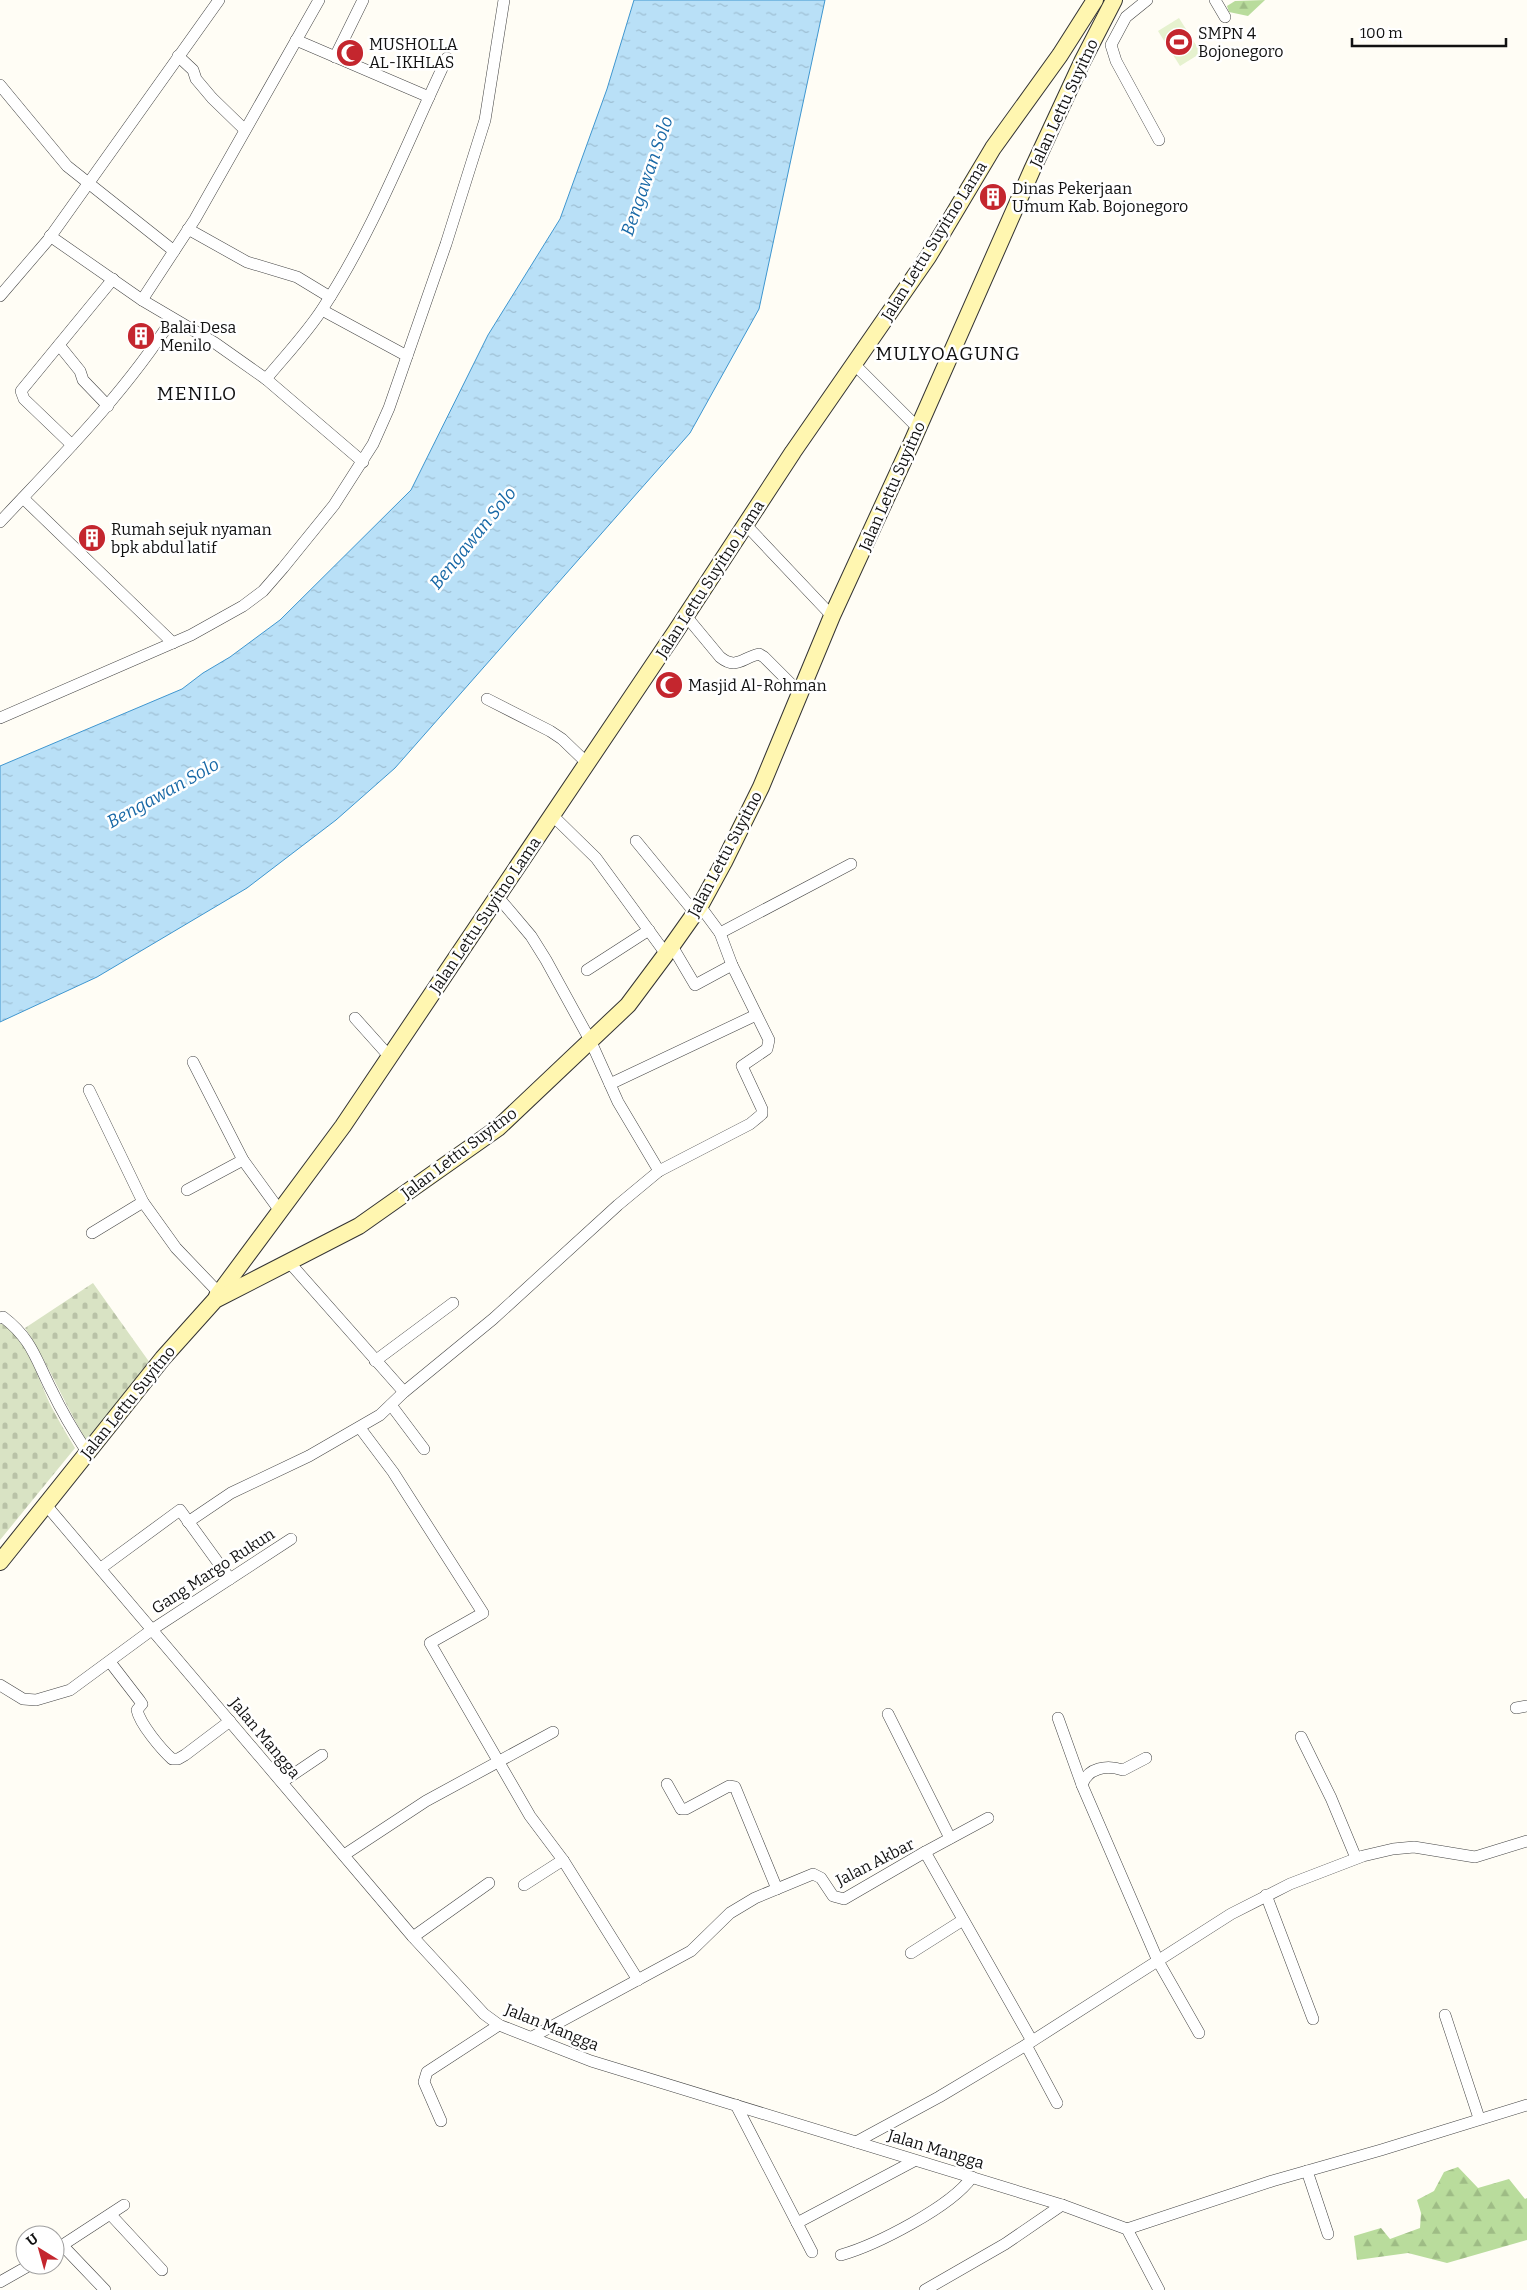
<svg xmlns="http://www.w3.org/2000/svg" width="1527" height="2290" font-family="Bitter,serif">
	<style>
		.forest { fill: url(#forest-firs) }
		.cemetery { fill: url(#cemetery-stones) }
		.pitch { fill: #e6f2cf }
		.water { fill: url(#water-ripples); stroke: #3f96cf }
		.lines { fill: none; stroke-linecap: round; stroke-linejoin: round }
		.street-casing { stroke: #444; stroke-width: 12 }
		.secondary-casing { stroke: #333; stroke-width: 18 }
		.street { stroke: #fff; stroke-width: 11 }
		.secondary { stroke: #fff6b0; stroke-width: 16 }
		.labels { text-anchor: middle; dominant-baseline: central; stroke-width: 5; stroke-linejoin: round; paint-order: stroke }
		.poi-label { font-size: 16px; fill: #111; stroke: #fff; text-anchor: start }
		.street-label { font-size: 16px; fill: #111; stroke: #fff }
		.water-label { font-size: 18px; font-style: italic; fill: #1768a6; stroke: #fff }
		.quarter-label { font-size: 19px; letter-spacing: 1px; fill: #111; stroke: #fff }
	</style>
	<defs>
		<pattern id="forest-firs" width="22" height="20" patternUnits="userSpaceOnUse" patternTransform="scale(1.25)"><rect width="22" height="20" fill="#b9dc9c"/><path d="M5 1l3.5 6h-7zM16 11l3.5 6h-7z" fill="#9ebc85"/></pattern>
		<pattern id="cemetery-stones" width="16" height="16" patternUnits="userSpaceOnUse" patternTransform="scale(1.25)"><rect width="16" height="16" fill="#d9e3c4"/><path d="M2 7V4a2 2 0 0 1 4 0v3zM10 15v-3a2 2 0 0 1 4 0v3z" fill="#b9c2a7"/></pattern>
		<pattern id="water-ripples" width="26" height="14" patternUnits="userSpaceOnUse" patternTransform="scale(1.25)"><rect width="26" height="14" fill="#b9e0f7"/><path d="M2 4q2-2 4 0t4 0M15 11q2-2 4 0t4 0" fill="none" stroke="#9ebfd3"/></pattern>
	</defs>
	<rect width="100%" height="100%" fill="#fffdf5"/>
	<!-- forest -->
	<g class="forest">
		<polygon points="1265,0 1248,16 1229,12 1227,6 1235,1"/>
		<polygon points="1458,2167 1478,2188 1509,2179 1525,2199 1527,2198 1527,2240 1447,2263 1408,2253 1357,2260 1354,2236 1381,2228 1390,2239 1420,2228 1421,2213 1417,2200 1434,2191 1444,2172"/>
	</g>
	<!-- cemetery -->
	<g class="cemetery">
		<path d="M93 1283 150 1363 86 1440C64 1403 48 1363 25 1328Z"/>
		<path d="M0 1323C26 1335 39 1382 52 1408 59 1421 67 1435 75 1448L0 1540Z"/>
	</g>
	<!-- pitch -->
	<polygon class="pitch" points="1179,18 1201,53 1180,66 1158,31"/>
	<!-- water -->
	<polygon class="water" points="634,0 825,0 759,309 690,433 395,768 336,820 247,888 97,977 0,1022 0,766 182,689 203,673 230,657 280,620 411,490 488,335 560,219 607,89"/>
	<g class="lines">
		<defs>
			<g id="street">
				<polyline points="1147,0 1126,17 1111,45 1116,61 1159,140"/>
				<polyline points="1215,0 1225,17"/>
				<polyline points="296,40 429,97"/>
				<polyline points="178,56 193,70 196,79 212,98 245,130"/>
				<polyline points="335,57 363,0"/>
				<polyline points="0,85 67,166 174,251"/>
				<polyline points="188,229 247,262 297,277 330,297"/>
				<path d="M50 236 142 300 215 343 266 379C285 356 307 333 323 308 374 230 407 142 447 58"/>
				<polyline points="0,296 48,240 219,0"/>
				<polyline points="142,300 195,219 319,0"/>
				<polyline points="322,310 407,356"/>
				<polyline points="59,345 80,371 83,380 108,406"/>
				<polyline points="854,364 918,428"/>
				<polyline points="266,379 363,462"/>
				<polyline points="72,445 24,399 21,391 113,279"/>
				<polyline points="23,498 173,643"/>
				<path d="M0 522C61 457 124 394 172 319"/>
				<polyline points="746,525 832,616"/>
				<path d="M686 616 720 657C736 670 742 658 759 654L764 657 801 694"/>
				<polyline points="487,699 550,731 562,739 587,763"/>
				<polyline points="0,718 191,635 243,606 263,591 283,568 334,505 373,444 389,408 446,244 485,120 504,0"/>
				<polyline points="552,815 596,858 666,954"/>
				<polyline points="636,841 695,913"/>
				<polyline points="498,897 531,936 546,960 591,1042 618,1102 659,1171"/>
				<polyline points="720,933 851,864"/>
				<polyline points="672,946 695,985 732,965"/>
				<polyline points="587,970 649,930"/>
				<polyline points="355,1018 389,1056"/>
				<polyline points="193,1062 243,1160 280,1211"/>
				<polyline points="610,1084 756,1015"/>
				<polyline points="89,1090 143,1202 176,1248 219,1293"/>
				<polyline points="187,1190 243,1160"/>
				<polyline points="92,1233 143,1202"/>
				<polyline points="289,1262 404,1392"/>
				<path d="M0 1318 3 1317C32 1339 36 1360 52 1391 62 1412 74 1432 87 1452"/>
				<polyline points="375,1361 453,1303"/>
				<polyline points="391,1405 424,1449"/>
				<polyline points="360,1428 393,1472 483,1613 430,1643 530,1816 563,1860 638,1980"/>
				<polyline points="46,1505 413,1937 484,2014 499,2025 591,2061 1062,2205 1127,2229 1159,2290"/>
				<polyline points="188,1522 231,1493 309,1456 380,1415 404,1392 493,1319 618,1205 659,1171 750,1124 762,1114 762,1109 742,1066 767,1049 769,1040 732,965 720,933 700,906"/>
				<polyline points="101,1568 180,1510 230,1579"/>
				<path d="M110 1662 140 1701 142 1704 137 1710C140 1724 161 1749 172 1759H178L185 1755 230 1721"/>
				<polyline points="0,1685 23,1699 36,1700 70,1690 153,1629 291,1539"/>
				<polyline points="1516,1708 1527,1706"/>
				<polyline points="888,1714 950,1838"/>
				<polyline points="1058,1718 1082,1785"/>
				<polyline points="1301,1737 1331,1798 1356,1858"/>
				<path d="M1146 1758 1123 1770C1107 1765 1088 1767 1082 1785L1158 1961 1199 2033"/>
				<polyline points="282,1782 322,1755"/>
				<polyline points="667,1784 681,1809 686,1809 729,1786 735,1787 777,1889"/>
				<polyline points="925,1852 988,1818"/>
				<polyline points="344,1855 426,1801 553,1732"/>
				<polyline points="524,1885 563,1860"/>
				<polyline points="1266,1895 1313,2019"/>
				<polyline points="413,1937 489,1883"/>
				<polyline points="911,1953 963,1920"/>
				<polyline points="1445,2015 1479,2118"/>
				<polyline points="532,2037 691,1951 730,1913 755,1898 813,1874 821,1878 833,1896 844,1899 925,1852 1032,2041"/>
				<polyline points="1026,2045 1057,2103"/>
				<polyline points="736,2105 812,2252"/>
				<polyline points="441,2121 424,2082 427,2072 499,2025"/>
				<polyline points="856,2142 939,2097 1026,2045 1231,1914 1290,1884 1363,1856 1393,1849 1414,1847 1475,1857 1527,1841"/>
				<polyline points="1307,2171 1328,2234"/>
				<polyline points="111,2215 162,2270"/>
				<polyline points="797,2223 914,2161"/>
				<polyline points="1127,2229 1272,2181 1381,2150 1527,2105"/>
				<polyline points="63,2246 105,2290"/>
				<polyline points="55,2250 124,2205"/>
				<path d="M841 2255C876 2245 951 2207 972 2177"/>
				<polyline points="0,2282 30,2265"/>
				<polyline points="925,2290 1005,2244 1062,2205"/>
			</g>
			<g id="secondary">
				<polyline points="217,1296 343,1126 676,631 793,452 928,257 993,148 1060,55 1095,0"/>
				<polyline points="0,1562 163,1358 215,1300 359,1226 498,1128 628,1005 666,954 700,906 724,862 761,787 832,616 912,442 1032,170 1082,62 1114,0"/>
			</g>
		</defs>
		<!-- street casing -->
		<use href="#street" class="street-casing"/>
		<!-- secondary casing -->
		<use href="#secondary" class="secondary-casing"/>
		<!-- street -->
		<use href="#street" class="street"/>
		<!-- secondary -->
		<use href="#secondary" class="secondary"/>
	</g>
	<!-- icons -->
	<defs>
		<symbol id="stadium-disc" viewBox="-11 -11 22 22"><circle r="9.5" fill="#c4262e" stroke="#fff"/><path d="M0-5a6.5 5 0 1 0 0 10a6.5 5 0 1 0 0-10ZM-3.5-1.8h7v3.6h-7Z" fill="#fff"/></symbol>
		<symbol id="mosque-disc" viewBox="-11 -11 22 22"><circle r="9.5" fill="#c4262e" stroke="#fff"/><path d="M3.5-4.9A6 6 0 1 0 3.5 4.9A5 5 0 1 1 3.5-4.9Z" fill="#fff"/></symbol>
		<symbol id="building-disc" viewBox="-11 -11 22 22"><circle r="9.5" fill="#c4262e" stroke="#fff"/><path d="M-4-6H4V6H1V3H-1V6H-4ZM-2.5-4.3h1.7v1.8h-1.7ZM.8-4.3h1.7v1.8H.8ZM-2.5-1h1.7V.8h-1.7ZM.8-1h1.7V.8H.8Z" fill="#fff"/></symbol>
	</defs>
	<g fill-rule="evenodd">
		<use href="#stadium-disc" x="1163" y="26" width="32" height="32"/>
		<use href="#mosque-disc" x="334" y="37" width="32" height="32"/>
		<use href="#building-disc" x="977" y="181" width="32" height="32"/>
		<use href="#building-disc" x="125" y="320" width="32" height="32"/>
		<use href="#building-disc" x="76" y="522" width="32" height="32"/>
		<use href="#mosque-disc" x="653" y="669" width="32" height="32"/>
	</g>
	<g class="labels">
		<!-- poi labels -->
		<g class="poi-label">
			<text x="1198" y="33">SMPN 4<tspan x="1198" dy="18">Bojonegoro</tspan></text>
			<text x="369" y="44">MUSHOLLA<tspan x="369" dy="18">AL-IKHLAS</tspan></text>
			<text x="1012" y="188">Dinas Pekerjaan<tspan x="1012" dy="18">Umum Kab. Bojonegoro</tspan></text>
			<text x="160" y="327">Balai Desa<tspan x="160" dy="18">Menilo</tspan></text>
			<text x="111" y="529">Rumah sejuk nyaman<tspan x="111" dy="18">bpk abdul latif</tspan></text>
			<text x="688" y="685">Masjid Al-Rohman</text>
		</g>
		<!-- street labels -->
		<g class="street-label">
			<text transform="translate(1064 103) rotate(-65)">Jalan Lettu Suyitno</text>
			<text transform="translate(934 241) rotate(-58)">Jalan Lettu Suyitno Lama</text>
			<text transform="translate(892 486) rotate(-66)">Jalan Lettu Suyitno</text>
			<text transform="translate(710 579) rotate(-57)">Jalan Lettu Suyitno Lama</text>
			<text transform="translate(725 854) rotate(-62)">Jalan Lettu Suyitno</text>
			<text transform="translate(485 915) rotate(-56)">Jalan Lettu Suyitno Lama</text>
			<text transform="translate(459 1153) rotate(-37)">Jalan Lettu Suyitno</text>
			<text transform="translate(128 1402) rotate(-51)">Jalan Lettu Suyitno</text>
			<text transform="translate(213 1571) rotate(-33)">Gang Margo Rukun</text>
			<text transform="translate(265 1738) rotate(50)">Jalan Mangga</text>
			<text transform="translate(875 1862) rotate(-27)">Jalan Akbar</text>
			<text transform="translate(552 2027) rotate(22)">Jalan Mangga</text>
			<text transform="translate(936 2149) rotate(17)">Jalan Mangga</text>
		</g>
		<!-- water labels -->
		<g class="water-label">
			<text transform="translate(647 176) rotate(-71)">Bengawan Solo</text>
			<text transform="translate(473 538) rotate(-51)">Bengawan Solo</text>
			<text transform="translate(163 793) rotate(-29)">Bengawan Solo</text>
		</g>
		<!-- quarter labels -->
		<g class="quarter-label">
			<text x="948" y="353">MULYOAGUNG</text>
			<text x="197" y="393">MENILO</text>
		</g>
	</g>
	<!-- north arrow -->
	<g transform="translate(40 2250) rotate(323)"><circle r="24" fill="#ffffff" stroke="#a0a0a0"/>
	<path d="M0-4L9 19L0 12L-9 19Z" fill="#c4262e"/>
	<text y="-8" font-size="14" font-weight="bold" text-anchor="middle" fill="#111111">U</text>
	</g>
	<!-- scale -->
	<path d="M1352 38v8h154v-8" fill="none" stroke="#111111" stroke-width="2.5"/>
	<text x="1360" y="38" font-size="15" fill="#111111" stroke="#ffffff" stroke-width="4" paint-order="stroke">100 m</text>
</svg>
